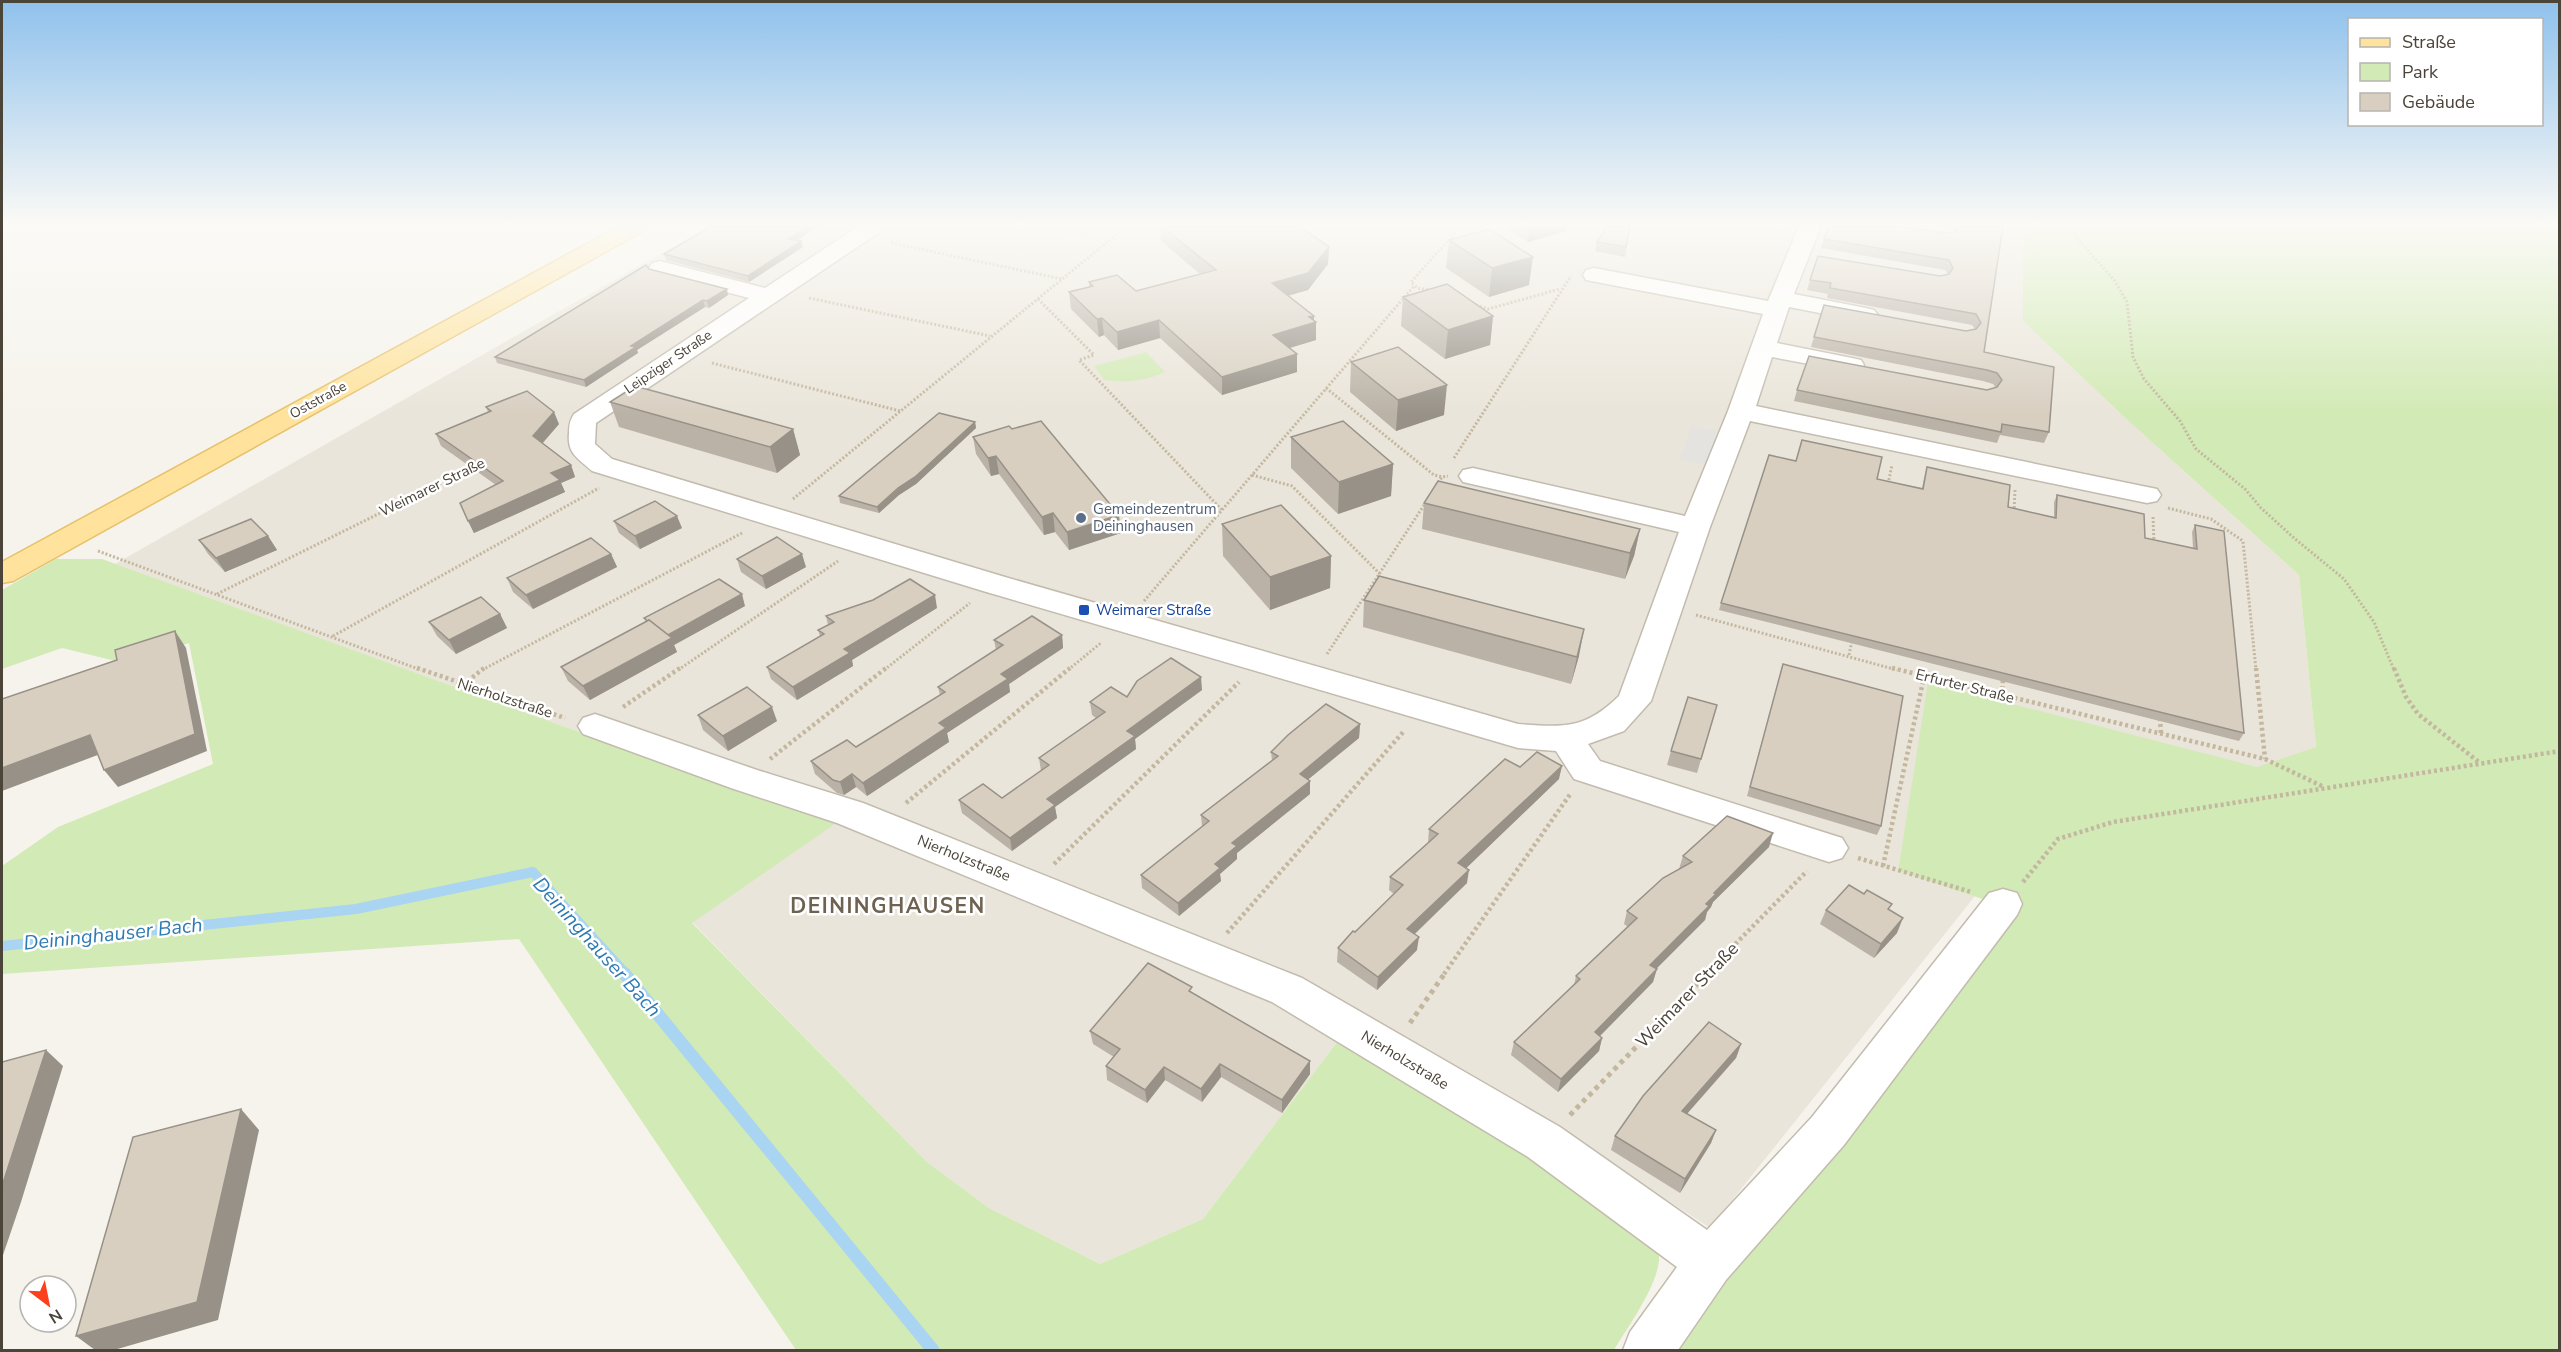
<svg xmlns="http://www.w3.org/2000/svg" width="2561" height="1352" font-family="'Nunito Sans',sans-serif">
	<style>
		.residential { fill: #eae5da }
		.green { fill: #d2eab5 }
		.parking { fill: #e5e3e0 }
		.lines { fill: none; stroke-linecap: round; stroke-linejoin: round }
		.stream-far1 { stroke: #a9d4f2; stroke-width: 10 }
		.stream { stroke: #a9d4f2; stroke-width: 13 }
		.minor-casing { stroke: #c2bbae; stroke-width: 3 }
		.major-casing { stroke: #e6c16a; stroke-width: 3 }
		.path-far2 { stroke: #c4b79f; stroke-width: 3; stroke-dasharray: 2 2; stroke-linecap: butt }
		.path-far1 { stroke: #c4b79f; stroke-width: 4.5; stroke-dasharray: 3 3; stroke-linecap: butt }
		.path { stroke: #c4b79f; stroke-width: 5; stroke-dasharray: 4.5 4.5; stroke-linecap: butt }
		.minor { fill: #fff; fill-rule: evenodd }
		.major { fill: #ffe39c; fill-rule: evenodd }
		.wall { fill: #bab2a6 }
		.shaded-wall { fill: #979187 }
		.building { fill: #d8cfc1; stroke: #979187; stroke-width: 1.5 }
		.service-dot { fill: #5c6f8a; stroke: #fff; stroke-width: 2 }
		.transit-dot { fill: #1a4fb4; stroke: #fff; stroke-width: 2 }
		.labels { text-anchor: middle; dominant-baseline: central; stroke-width: 5; stroke-linejoin: round; paint-order: stroke }
		.far-street-label { font-size: 14px; fill: #4b4439; stroke: #fff }
		.street-label { font-size: 15px; fill: #4b4439; stroke: #fff }
		.service-label { font-size: 15px; fill: #4e5e75; stroke: #fff; text-anchor: start }
		.transit-label { font-size: 15px; fill: #164399; stroke: #fff; text-anchor: start }
		.near-street-label { font-size: 18px; fill: #4b4439; stroke: #fff }
		.near-water-label { font-size: 20px; font-style: italic; fill: #2e7ab2; stroke: #fff }
		.district-label { font-size: 21px; font-weight: bold; letter-spacing: 1.5px; fill: #6e6250; stroke: #fff }
	</style>
	<rect width="100%" height="100%" fill="#f6f3ec"/>
	<!-- residential -->
	<polygon class="residential" points="709,226 2028,226 2023,249 2132,424 2299,575 2316,748 2257,768 1929,682 1898,871 1975,896 1710,1228 1571,1137 1338,1041 1203,1219 1100,1264 989,1208 927,1162 692,922 838,820 571,729 115,564"/>
	<!-- green -->
	<g class="green">
		<polygon points="1044,226 1099,226 1084,237 1042,228"/>
		<polygon points="2028,226 2559,226 2559,1350 1679,1350 1712,1288 2016,910 1898,871 1928,682 2257,767 2316,747 2299,575 2132,424 2023,321 2023,249"/>
		<path d="M1146 352 1165 372C1144 381 1127 383 1104 380L1094 366Z"/>
		<path d="M56 559H102L571 729 839 821 692 923 927 1162 989 1208 1100 1264 1203 1219 1338 1041 1476 1124 1649 1234C1651 1239 1657 1244 1658 1250 1666 1275 1627 1328 1614 1350H796L519 939 2 974V866L58 827 213 764 189 643 124 663 62 648 2 669V590Z"/>
	</g>
	<!-- parking -->
	<polygon class="parking" points="1692,426 1717,431 1706,464 1679,460"/>
	<g class="lines">
		<!-- stream-far1 -->
		<polyline class="stream-far1" points="2,946 356,909 533,872 626,974"/>
		<!-- stream -->
		<polyline class="stream" points="624,973 933,1350"/>
		<defs>
			<g id="minor">
				<path d="M859 226H884L881 231 596 423 595 444 612 459 1005 577 1518 724C1564 727 1584 730 1619 696L1679 532 1463 482 1459 476 1463 470 1473 468 1685 516 1728 411 1763 314 1586 280 1583 275 1586 270 1594 268 1768 301 1799 226H1821L1794 294 1866 308 1874 310 1878 315 1874 320 1866 322 1789 307 1777 343 1852 358 1861 360 1864 365 1861 370 1852 372 1772 357 1756 406 2147 487 2157 489 2161 495 2157 501 2147 503 1750 421 1710 527 1651 701 1624 731 1588 744 1600 761 1842 838 1848 848 1842 858 1829 862 1574 779 1556 751 1518 748 983 591 592 471C578 458 567 454 569 433 569 425 570 420 574 414L749 298 652 273 649 268 652 263 660 261 765 288Z"/>
				<polygon points="595,714 757,770 863,803 1302,978 1560,1127 1707,1230 1812,1117 1989,893 2003,889 2017,893 2022,904 2017,915 1844,1145 1726,1280 1678,1350 1623,1350 1630,1332 1677,1267 1528,1157 1272,1002 837,823 731,788 583,734 578,726 583,718"/>
			</g>
			<polygon id="major" points="620,226 646,226 643,231 13,581 2,583 2,562"/>
		</defs>
		<!-- minor casing -->
		<use href="#minor" class="minor-casing"/>
		<!-- major casing -->
		<use href="#major" class="major-casing"/>
		<!-- path-far2 -->
		<g class="path-far2">
			<polyline points="2066,226 2115,281 2127,302 2133,357 2144,379 2180,421 2196,449 2245,489 2261,508 2294,538 2344,579 2374,622 2394,670"/>
			<polyline points="891,243 1062,279"/>
			<polyline points="1432,290 1417,288 1411,282 1461,226"/>
			<polyline points="809,298 990,336"/>
			<polyline points="1038,299 1094,355 1079,360 1222,510"/>
			<polyline points="1476,305 1488,309 1560,289"/>
			<polyline points="712,363 900,411"/>
			<polyline points="1326,388 1434,475 1442,477"/>
			<polyline points="1454,458 1571,276"/>
			<polyline points="1252,475 1292,486 1380,574"/>
			<polyline points="1888,484 1892,465"/>
			<polyline points="1436,486 1442,477 1448,476"/>
			<polyline points="793,499 1127,226"/>
			<polyline points="2168,508 2211,519 2243,541 2256,670"/>
			<polyline points="2014,512 2015,490"/>
			<polyline points="2153,517 2154,543"/>
			<polyline points="98,551 421,670"/>
			<polyline points="217,594 475,466"/>
			<polyline points="1144,601 1414,286"/>
			<polyline points="1696,615 1897,670"/>
			<polyline points="333,636 599,488"/>
			<polyline points="1327,654 1426,502"/>
			<polyline points="1849,655 1852,640"/>
			<polyline points="482,670 742,533"/>
			<polyline points="678,670 838,561"/>
			<polyline points="884,670 970,603"/>
			<polyline points="1068,670 1102,642"/>
		</g>
		<!-- path-far1 -->
		<g class="path-far1">
			<polyline points="417,668 565,718"/>
			<polyline points="1892,668 2265,759 2324,787"/>
			<polyline points="2256,668 2265,759"/>
			<polyline points="2394,668 2406,697 2418,714 2480,763"/>
			<polyline points="463,685 484,668"/>
			<polyline points="2002,695 2003,678"/>
			<polyline points="623,707 680,668"/>
			<polyline points="2160,718 2161,733"/>
			<polyline points="770,759 886,668"/>
			<polyline points="906,803 1070,668"/>
			<polyline points="1858,858 1971,892"/>
			<polyline points="1054,864 1239,682"/>
			<polyline points="1883,866 1924,677"/>
			<polyline points="2023,882 2058,839 2113,822 2560,751"/>
			<polyline points="1227,933 1404,731"/>
			<polyline points="1444,974 1571,793"/>
			<polyline points="1706,974 1807,871"/>
		</g>
		<!-- path -->
		<g class="path">
			<polyline points="1410,1023 1445,973"/>
			<polyline points="1570,1115 1708,973"/>
		</g>
		<!-- minor -->
		<use href="#minor" class="minor"/>
		<!-- major -->
		<use href="#major" class="major"/>
	</g>
	<!-- wall -->
	<g class="wall">
		<polygon points="819,226 796,240 803,247 749,282 666,260 664,254"/>
		<polygon points="1160,226 1299,226 1329,247 1328,264 1308,290 1288,296 1314,321 1316,340 1289,348 1297,372 1222,395 1160,338 1118,350 1104,335 1099,337 1071,309 1069,292 1089,287 1089,282 1136,291 1200,274 1161,241"/>
		<polygon points="1502,226 1567,226 1566,231 1528,242"/>
		<polygon points="1630,226 1625,257 1595,251 1597,242"/>
		<polygon points="1939,226 2003,226 1984,352 2049,432 2044,443 2000,435 1997,443 1794,401 1797,390 1987,390 1996,388 1993,384 1983,381 1811,347 1814,337 1966,331 1975,329 1972,325 1827,298 1828,294 1807,290 1810,280 1940,276 1948,274 1945,270 1821,248 1824,239 1955,232 1952,228"/>
		<polygon points="1449,240 1529,285 1489,297 1446,268"/>
		<polygon points="649,269 728,295 709,308 705,307 637,350 638,353 586,387 497,363 495,357"/>
		<polygon points="1403,297 1493,316 1490,345 1445,359 1401,326"/>
		<polygon points="1351,362 1444,415 1396,431 1350,392"/>
		<polygon points="610,402 793,429 800,455 777,473 619,427"/>
		<polygon points="486,407 559,424 543,443 571,465 575,477 561,483 565,492 474,533 460,503 496,485 441,446 436,434 488,412"/>
		<polygon points="975,422 976,428 916,484 899,495 879,513 840,503 839,496"/>
		<polygon points="973,437 1121,533 1069,550 1055,532 1044,535 999,474 991,476 976,454"/>
		<polygon points="1291,437 1393,464 1391,496 1338,514 1291,468"/>
		<polygon points="1927,467 2008,507 2054,517 2054,502 2057,495 2145,538 2193,548 2192,532 2195,525 2244,733 2239,741 1719,610 1721,603 1877,479 1922,488 1925,474"/>
		<polygon points="1424,503 1640,529 1634,556 1625,579 1422,529"/>
		<polygon points="614,521 682,528 640,549 619,533"/>
		<polygon points="1222,524 1331,556 1330,588 1270,610 1223,556"/>
		<polygon points="268,536 277,550 225,572 208,554 199,540"/>
		<polygon points="611,554 617,567 533,609 513,592 507,578"/>
		<polygon points="737,559 806,567 766,589 741,572"/>
		<polygon points="1364,600 1579,656 1571,684 1363,627"/>
		<polygon points="745,606 674,645 677,652 590,700 568,681 561,667 646,622 644,618"/>
		<polygon points="937,608 852,660 853,666 797,700 771,679 767,667 820,636 818,630 828,625 826,616"/>
		<polygon points="500,614 507,628 456,654 437,636 429,622"/>
		<polygon points="1062,635 1063,648 1009,684 1010,692 947,733 949,742 867,796 856,787 844,795 837,793 815,774 811,761 856,747 940,695 938,687 996,650 994,640"/>
		<polygon points="1783,664 1881,826 1877,835 1747,796"/>
		<polygon points="1202,690 1135,739 1136,749 1055,807 1057,818 1012,851 962,813 959,800 1002,798 1041,771 1039,758 1096,718 1092,715 1090,702"/>
		<polygon points="1717,705 1697,773 1667,765 1671,751"/>
		<polygon points="698,715 777,721 728,751 703,730"/>
		<polygon points="1360,724 1359,738 1308,779 1310,794 1237,853 1237,859 1220,874 1221,881 1179,916 1142,888 1141,875 1202,827 1201,815 1272,761 1271,752"/>
		<polygon points="1520,767 1559,779 1466,868 1467,883 1415,934 1417,950 1377,990 1337,962 1338,948 1394,894 1389,890 1390,877 1428,843 1429,829"/>
		<polygon points="1769,847 1713,902 1711,907 1707,912 1705,920 1656,969 1653,982 1600,1036 1602,1038 1599,1051 1558,1092 1511,1055 1514,1042 1574,985 1576,976 1628,927 1624,924 1627,911 1679,869 1683,856"/>
		<polygon points="1826,910 1889,910 1897,933 1874,958 1820,924"/>
		<polygon points="1193,994 1310,1074 1282,1113 1221,1077 1202,1102 1165,1080 1147,1103 1107,1080 1106,1066 1114,1057 1093,1044 1090,1031"/>
		<polygon points="1741,1044 1736,1058 1687,1114 1716,1130 1711,1143 1680,1193 1611,1150 1615,1136"/>
	</g>
	<!-- shaded-wall -->
	<g class="shaded-wall">
		<polygon points="809,226 819,226 790,245 788,239"/>
		<polygon points="1530,226 1567,226 1566,231 1528,242"/>
		<polygon points="801,241 803,247 749,282 748,276"/>
		<polygon points="1329,247 1328,264 1308,290 1272,300 1272,283"/>
		<polygon points="1533,257 1529,285 1489,297 1492,268"/>
		<polygon points="727,289 728,295 709,308 707,301"/>
		<polygon points="703,300 705,307 637,350 638,353 586,387 584,380 631,346"/>
		<polygon points="1314,316 1314,323 1316,322 1316,340 1273,353 1273,335 1309,317"/>
		<polygon points="1493,316 1490,345 1445,359 1448,330"/>
		<polygon points="1102,318 1104,335 1099,337 1097,319"/>
		<polygon points="1159,320 1160,338 1118,350 1117,332"/>
		<polygon points="1297,354 1297,372 1222,395 1222,377"/>
		<polygon points="1447,385 1444,415 1396,431 1398,400"/>
		<polygon points="554,412 559,424 538,448 533,436"/>
		<polygon points="975,422 976,428 916,484 899,495 879,513 877,507"/>
		<polygon points="793,429 800,455 777,473 770,447"/>
		<polygon points="996,456 999,474 991,476 988,458"/>
		<polygon points="1393,464 1391,496 1338,514 1339,482"/>
		<polygon points="571,465 575,477 561,483 565,492 474,533 468,521 551,473"/>
		<polygon points="1053,513 1055,532 1044,535 1042,517"/>
		<polygon points="1119,515 1121,533 1069,550 1067,532"/>
		<polygon points="677,516 682,528 640,549 635,536"/>
		<polygon points="1640,529 1634,556 1625,579 1630,553"/>
		<polygon points="268,536 277,550 225,572 216,558"/>
		<polygon points="611,554 617,567 533,609 526,595"/>
		<polygon points="802,554 806,567 766,589 762,576"/>
		<polygon points="1331,556 1330,588 1270,610 1270,577"/>
		<polygon points="742,594 745,606 674,645 677,652 590,700 583,686 666,635"/>
		<polygon points="935,595 937,608 852,660 853,666 797,700 793,687 844,649"/>
		<polygon points="500,614 507,628 456,654 449,640"/>
		<polygon points="1584,629 1579,656 1571,684 1577,657"/>
		<polygon points="175,631 186,648 207,751 118,787 104,770"/>
		<polygon points="1062,635 1063,648 1009,684 1010,692 947,733 949,742 867,796 863,783 1001,674"/>
		<polygon points="1201,677 1202,690 1135,739 1136,749 1055,807 1057,818 1012,851 1010,838 1047,799 1127,731"/>
		<polygon points="772,707 777,721 728,751 723,736"/>
		<polygon points="1360,724 1359,738 1299,787 1300,774"/>
		<polygon points="90,735 103,753 2,791 2,768"/>
		<polygon points="1562,766 1559,779 1457,877 1458,863"/>
		<polygon points="852,774 856,787 844,795 840,782"/>
		<polygon points="1310,781 1310,794 1237,853 1237,859 1220,874 1221,881 1179,916 1178,903 1215,864 1232,843"/>
		<polygon points="1773,833 1769,847 1713,902 1711,907 1707,912 1705,920 1647,978 1650,965 1714,893"/>
		<polygon points="1469,870 1467,883 1406,942 1407,929"/>
		<polygon points="1903,918 1897,933 1874,958 1881,944"/>
		<polygon points="1419,937 1417,950 1377,990 1378,977"/>
		<polygon points="1657,969 1653,982 1591,1045 1595,1032"/>
		<polygon points="1602,1038 1599,1051 1558,1092 1561,1079"/>
		<polygon points="1741,1044 1736,1058 1677,1125 1682,1111"/>
		<polygon points="46,1050 63,1066 21,1202 2,1258 2,1186"/>
		<polygon points="1310,1061 1310,1074 1282,1113 1282,1100"/>
		<polygon points="1220,1064 1221,1077 1202,1102 1201,1089"/>
		<polygon points="1164,1067 1165,1080 1147,1103 1145,1090"/>
		<polygon points="241,1109 259,1130 218,1320 114,1350 95,1350 76,1336"/>
		<polygon points="1716,1130 1711,1143 1680,1193 1685,1179"/>
	</g>
	<!-- building -->
	<g class="building">
		<polygon points="712,226 809,226 788,239 801,241 748,276 664,254"/>
		<polygon points="1161,226 1299,226 1329,247 1308,273 1272,283 1314,316 1309,317 1316,322 1273,335 1297,354 1222,377 1159,320 1117,332 1102,318 1097,319 1069,292 1093,286 1089,282 1117,275 1136,291 1216,270"/>
		<polygon points="1607,226 1630,226 1626,247 1597,242"/>
		<polygon points="1829,226 1896,226 1947,233 1956,232 1960,226 2003,226 1984,352 2054,367 2049,432 2002,424 2001,432 1797,390 1809,356 1987,390 1997,387 2002,380 1997,373 1987,370 1814,337 1824,305 1966,331 1976,329 1981,323 1976,314 1830,288 1831,283 1810,280 1818,256 1940,276 1949,274 1953,268 1949,260 1824,239"/>
		<polygon points="1489,229 1533,257 1492,268 1449,240"/>
		<polygon points="646,265 649,269 727,289 707,301 703,300 631,346 636,347 584,380 495,357"/>
		<polygon points="1447,284 1493,316 1448,330 1403,297"/>
		<polygon points="1398,347 1447,385 1398,400 1351,362"/>
		<polygon points="635,386 793,429 770,447 610,402"/>
		<polygon points="527,391 554,412 533,436 571,465 551,473 560,480 468,521 460,503 503,481 436,434 491,411 486,407"/>
		<polygon points="939,413 975,422 915,477 898,488 877,507 839,496"/>
		<polygon points="1041,421 1119,515 1067,532 1053,513 1042,517 996,456 988,458 973,437 1009,426 1012,429"/>
		<polygon points="1343,421 1393,464 1339,482 1291,437"/>
		<polygon points="1802,440 1882,457 1877,479 1923,489 1927,467 2010,485 2008,507 2056,518 2057,495 2144,514 2145,538 2197,549 2195,525 2224,531 2244,733 1721,603 1769,455 1796,461"/>
		<polygon points="1438,481 1640,529 1630,553 1424,503"/>
		<polygon points="655,501 677,516 635,536 614,521"/>
		<polygon points="1281,505 1331,556 1270,577 1222,524"/>
		<polygon points="251,519 268,536 216,558 199,540"/>
		<polygon points="777,537 802,554 762,576 737,559"/>
		<polygon points="591,538 611,554 526,595 507,578"/>
		<polygon points="1379,576 1584,629 1577,657 1364,600"/>
		<polygon points="719,579 742,594 668,635 649,620 648,621 644,618"/>
		<polygon points="910,579 935,595 844,649 850,653 793,687 767,667 824,634 818,630 834,622 826,616 873,600"/>
		<polygon points="481,597 500,614 449,640 429,622"/>
		<polygon points="1032,616 1062,635 1001,674 1008,679 939,723 946,728 863,783 852,774 840,782 833,780 811,761 847,740 856,747 945,692 938,687 1003,645 994,640"/>
		<polygon points="649,620 672,638 583,686 561,667"/>
		<polygon points="175,631 195,734 104,770 90,735 2,768 2,699 117,660 115,650"/>
		<polygon points="1171,658 1201,677 1127,731 1135,736 1047,799 1055,805 1010,838 959,800 983,784 1002,798 1049,765 1039,758 1105,712 1090,702 1111,687 1127,697 1137,681"/>
		<polygon points="1783,664 1903,696 1881,826 1750,787"/>
		<polygon points="747,687 772,707 723,736 698,715"/>
		<polygon points="1688,697 1717,705 1701,759 1671,751"/>
		<polygon points="1326,704 1360,724 1300,774 1310,781 1232,843 1237,846 1215,864 1220,868 1178,903 1141,875 1209,821 1201,815 1278,756 1271,752 1288,735"/>
		<polygon points="1537,752 1562,766 1458,863 1469,870 1407,929 1419,937 1378,977 1338,948 1353,931 1355,932 1403,885 1390,877 1438,834 1429,829 1505,759 1520,767"/>
		<polygon points="1727,816 1773,833 1714,893 1716,894 1706,904 1709,906 1650,965 1657,969 1595,1032 1602,1038 1561,1079 1514,1042 1580,979 1576,976 1637,918 1627,911 1663,878 1692,862 1683,856"/>
		<polygon points="1849,885 1864,894 1867,890 1892,904 1888,909 1903,918 1881,944 1826,910"/>
		<polygon points="1148,963 1192,987 1189,991 1310,1061 1282,1100 1220,1064 1201,1089 1164,1067 1145,1090 1106,1066 1120,1049 1090,1031"/>
		<polygon points="1709,1022 1741,1044 1682,1111 1716,1130 1685,1179 1615,1136 1643,1096"/>
		<polygon points="46,1050 2,1186 2,1062"/>
		<polygon points="241,1109 197,1302 76,1336 133,1137"/>
	</g>
	<!-- sky -->
	<linearGradient id="sky" x2="0" y2="1"><stop stop-color="#8fc1ec"/><stop offset="0.54" stop-color="#fbfaf6"/><stop offset="1" stop-color="#fbfaf6" stop-opacity="0"/></linearGradient>
	<rect width="2561" height="415" fill="url(#sky)"/>
	<!-- markers -->
	<circle class="service-dot" cx="1081" cy="518" r="6"/>
	<rect class="transit-dot" x="1078" y="604" width="12" height="12" rx="3"/>
	<g class="labels">
		<!-- far-street labels -->
		<g class="far-street-label">
			<text transform="translate(668 362) rotate(-34)">Leipziger Straße</text>
			<text transform="translate(318 400) rotate(-29)">Oststraße</text>
		</g>
		<!-- street labels -->
		<g class="street-label">
			<text transform="translate(432 487) rotate(-26)">Weimarer Straße</text>
			<text transform="translate(1965 686) rotate(14)">Erfurter Straße</text>
			<text transform="translate(505 698) rotate(18)">Nierholzstraße</text>
			<text transform="translate(964 858) rotate(22)">Nierholzstraße</text>
			<text transform="translate(1405 1060) rotate(31)">Nierholzstraße</text>
		</g>
		<!-- service labels -->
		<g class="service-label">
			<text x="1093" y="509">Gemeindezentrum<tspan x="1093" dy="17">Deininghausen</tspan></text>
		</g>
		<!-- transit labels -->
		<g class="transit-label">
			<text x="1096" y="610">Weimarer Straße</text>
		</g>
		<!-- near-street labels -->
		<g class="near-street-label">
			<text transform="translate(1687 995) rotate(-46)">Weimarer Straße</text>
		</g>
		<!-- near-water labels -->
		<g class="near-water-label">
			<text transform="translate(113 934) rotate(-6)">Deininghauser Bach</text>
			<text transform="translate(597 947) rotate(48)">Deininghauser Bach</text>
		</g>
		<!-- district labels -->
		<g class="district-label">
			<text x="888" y="906">DEININGHAUSEN</text>
		</g>
	</g>
	<!-- border -->
	<rect width="2561" height="1352" fill="none" stroke="#4b4439" stroke-width="6"/>
	<!-- legend -->
	<rect x="2348" y="18" width="195" height="108" fill="#ffffff" stroke="#b7b4b0" stroke-width="1.5"/>
	<rect x="2360" y="38" width="30" height="9" fill="#ffe39c" stroke="#b7b4b0" stroke-width="1.5"/>
	<text x="2402" y="48" font-size="18" fill="#4b4439">Straße</text>
	<rect x="2360" y="63" width="30" height="18" fill="#d2eab5" stroke="#b7b4b0" stroke-width="1.5"/>
	<text x="2402" y="78" font-size="18" fill="#4b4439">Park</text>
	<rect x="2360" y="93" width="30" height="18" fill="#d8cfc1" stroke="#b7b4b0" stroke-width="1.5"/>
	<text x="2402" y="108" font-size="18" fill="#4b4439">Gebäude</text>
	<!-- north arrow -->
	<g transform="translate(48 1304) rotate(148)"><circle r="28" fill="#ffffff" stroke="#b7b4b0" stroke-width="1.5"/>
	<path d="M0-4.5L10 22L0 15L-10 22Z" fill="#fc3f1d"/>
	<text y="-9" font-size="16" font-weight="bold" text-anchor="middle" fill="#4b4439">N</text>
	</g>
</svg>
